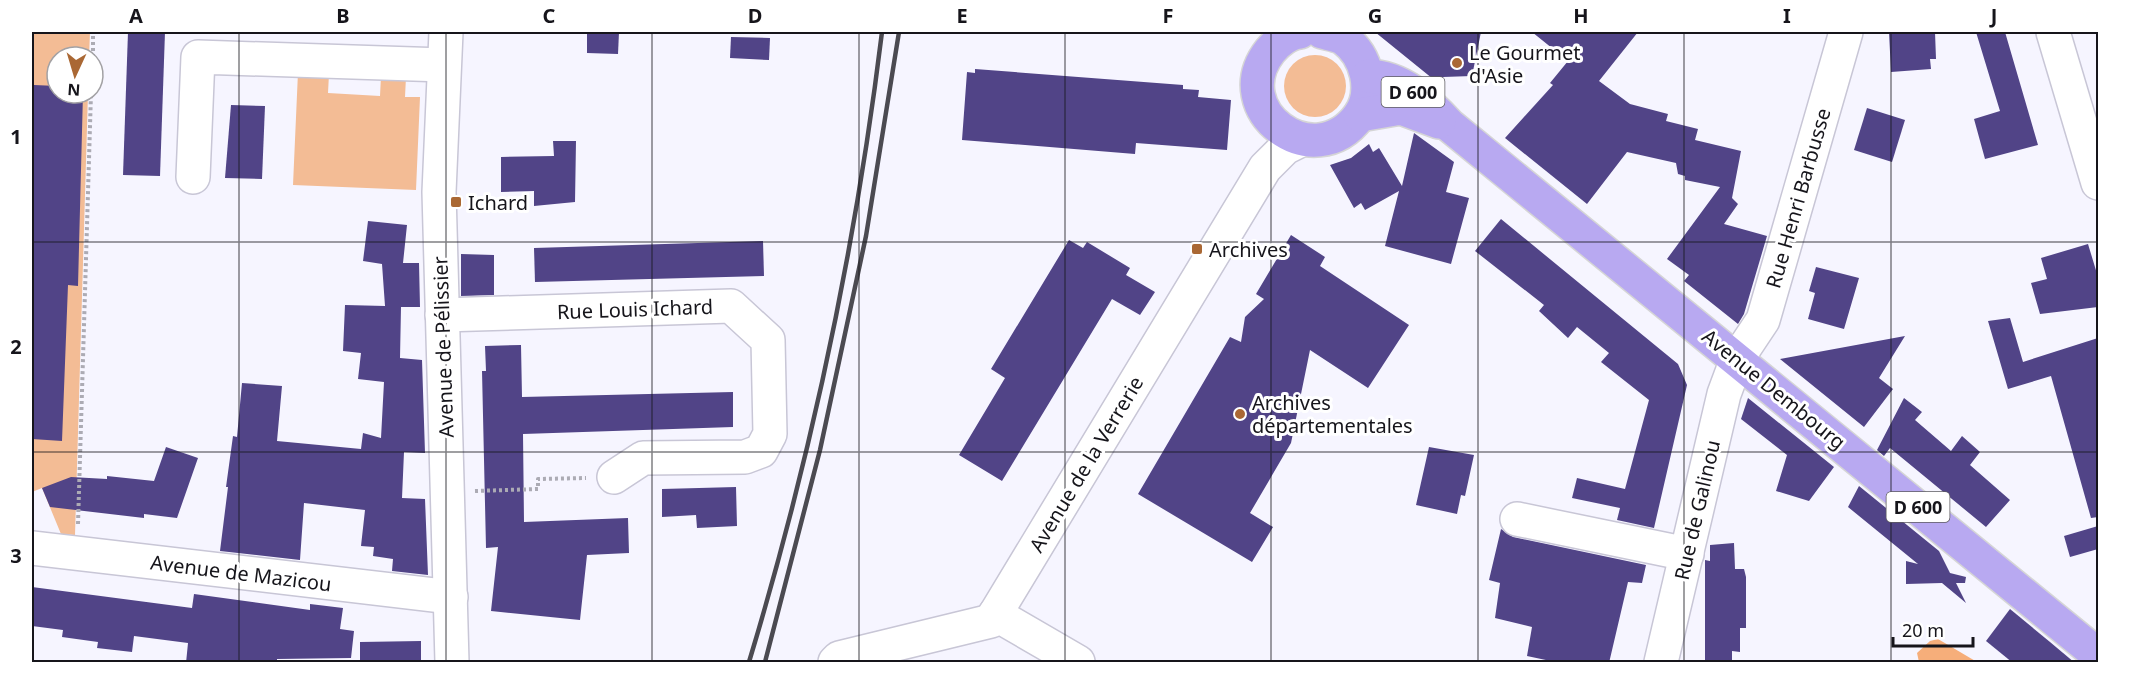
<svg xmlns="http://www.w3.org/2000/svg" width="2130" height="694" font-family="'Noto Sans',sans-serif">
	<style>
		.green { fill: #f3bc95 }
		.water { fill: #f6ae7a }
		.building { fill: #514487 }
		.lines { fill: none; stroke-linecap: round; stroke-linejoin: round }
		.minor-casing { stroke: #c8c6d6; stroke-width: 36 }
		.major-casing { stroke: #d5d5d6; stroke-width: 36 }
		.path { stroke: #acabb4; stroke-width: 4; stroke-dasharray: 3 3; stroke-linecap: butt }
		.minor { stroke: #fff; stroke-width: 33 }
		.major { stroke: #b8a9f1; stroke-width: 33 }
		.rail { stroke: #4b4a51; stroke-width: 4.5 }
		.grid { fill: none; stroke: #16151b; stroke-width: 1.5; stroke-opacity: 0.55 }
		.poi-dot { fill: #aa6834; stroke: #fff; stroke-width: 2 }
		.labels { text-anchor: middle; dominant-baseline: central; stroke-width: 6; stroke-linejoin: round; paint-order: stroke }
		.shield { fill: #fff; stroke: #5c5b5f; stroke-width: 1.5 }
		.shield-label { font-size: 18px; font-weight: bold; fill: #16151b }
		.poi-label { font-size: 20px; fill: #16151b; stroke: #fff; text-anchor: start }
		.street-label { font-size: 20px; fill: #16151b; stroke: #fff }
		.neatline { fill: none; stroke: #16151b; stroke-width: 2 }
		.grid-label { font-size: 20px; text-anchor: middle; font-weight: bold; fill: #16151b }
	</style>
	<rect width="100%" height="100%" fill="#f6f5ff"/>
	<!-- green -->
	<g class="green">
		<polygon points="32,32 90,32 89,57 57,57 57,93 88,93 75,535 61,534 42,488 32,492"/>
		<circle cx="1315" cy="86" r="31"/>
		<polygon points="298,72 329,74 328,93 380,96 381,76 406,77 405,97 420,97 416,190 293,185"/>
	</g>
	<!-- water -->
	<polygon class="water" points="1938,639 1977,662 1919,662 1917,653 1930,641"/>
	<!-- building -->
	<g class="building">
		<polygon points="128,32 165,32 160,176 123,175"/>
		<polygon points="587,32 619,32 618,54 587,53"/>
		<polygon points="1375,32 1481,32 1472,76 1443,77 1438,83"/>
		<polygon points="1532,32 1638,32 1599,81 1630,104 1668,114 1666,121 1698,129 1695,140 1741,151 1732,198 1738,204 1724,224 1767,236 1744,314 1738,324 1684,281 1689,275 1667,259 1720,187 1685,180 1685,176 1678,174 1676,163 1627,152 1587,204 1505,138 1553,85 1550,83 1568,61"/>
		<polygon points="1889,32 1935,32 1936,59 1930,59 1931,69 1891,72"/>
		<polygon points="1976,32 2005,32 2038,145 1985,159 1974,119 2000,111"/>
		<polygon points="731,37 770,38 769,60 730,58"/>
		<polygon points="975,69 1183,85 1183,89 1199,90 1198,97 1231,100 1227,150 1136,143 1135,154 962,140 967,72 975,73"/>
		<polygon points="34,85 57,86 57,93 83,93 78,286 68,285 62,441 32,439"/>
		<polygon points="231,105 265,106 262,179 225,178"/>
		<polygon points="1867,108 1905,120 1892,162 1854,150"/>
		<polygon points="1414,133 1454,162 1446,192 1469,198 1451,264 1385,246 1399,191 1365,210 1361,203 1354,208 1330,165 1351,158 1369,144 1373,152 1379,148 1402,186"/>
		<polygon points="553,141 576,141 575,202 534,206 534,191 501,192 501,157 554,156"/>
		<polygon points="1501,219 1678,364 1687,385 1654,528 1617,520 1620,508 1572,498 1577,478 1625,489 1649,400 1601,362 1609,353 1577,327 1568,338 1539,311 1544,305 1475,251"/>
		<polygon points="368,221 407,225 403,263 419,263 420,307 401,307 400,358 422,360 425,453 404,452 402,498 425,499 428,575 392,571 393,559 373,556 374,547 361,546 365,510 304,503 300,560 220,551 228,487 226,487 233,436 237,437 242,383 282,386 277,441 361,449 363,433 381,438 384,382 358,379 361,353 343,351 345,305 385,306 382,264 363,261"/>
		<polygon points="1291,235 1325,257 1320,266 1409,325 1368,388 1310,350 1291,443 1250,513 1273,527 1252,562 1138,494 1230,337 1241,342 1245,317 1264,299 1256,294"/>
		<polygon points="1069,240 1083,248 1087,242 1130,268 1126,275 1155,292 1140,315 1112,299 1002,481 959,455 1005,378 991,369"/>
		<polygon points="763,241 764,276 535,282 534,248"/>
		<polygon points="2088,244 2098,277 2098,307 2040,314 2031,283 2047,279 2041,258"/>
		<polygon points="461,254 494,255 494,295 461,296"/>
		<polygon points="1816,267 1859,278 1844,329 1808,319 1815,293 1809,291"/>
		<polygon points="2010,318 2023,362 2098,338 2098,517 2091,518 2051,376 2008,389 1988,321"/>
		<polygon points="1905,336 1879,378 1893,389 1864,427 1780,359"/>
		<polygon points="521,345 522,397 733,392 733,427 523,434 524,522 628,518 629,553 587,555 580,620 491,611 498,547 486,548 482,371 486,371 485,346"/>
		<polygon points="1748,398 1834,467 1809,501 1776,491 1787,455 1741,419"/>
		<polygon points="1904,398 1922,412 1915,420 1951,451 1962,436 1980,452 1970,465 2010,500 1986,527 1890,448 1884,456 1877,450"/>
		<polygon points="166,447 198,458 177,518 144,514 144,518 50,507 42,488 71,477 107,479 107,476 154,481"/>
		<polygon points="1429,447 1474,455 1465,496 1461,495 1457,514 1416,505"/>
		<polygon points="1859,486 1939,551 1950,573 1966,577 1965,583 1956,583 1966,603 1942,583 1906,584 1906,561 1918,564 1848,507"/>
		<polygon points="736,487 737,526 697,528 696,515 662,517 662,489"/>
		<polygon points="2098,526 2098,549 2070,557 2064,536"/>
		<polygon points="1501,529 1513,537 1646,565 1642,583 1628,582 1609,663 1560,663 1527,656 1532,627 1495,618 1500,583 1489,580"/>
		<polygon points="1734,543 1735,569 1744,569 1746,577 1746,628 1740,628 1740,652 1732,651 1732,663 1705,663 1705,560 1710,561 1710,545"/>
		<polygon points="32,587 192,608 194,594 310,610 310,604 343,608 340,629 354,631 351,658 277,659 277,663 186,663 188,643 134,636 132,652 97,648 98,642 62,637 63,630 32,626"/>
		<polygon points="2010,609 2050,642 2075,663 2013,663 1986,641"/>
		<polygon points="421,641 421,663 360,663 360,642"/>
	</g>
	<g class="lines">
		<defs>
			<g id="minor">
				<polyline points="446,32 439,192 452,662"/>
				<polyline points="2053,32 2098,183"/>
				<polyline points="193,177 198,57 444,65"/>
				<polyline points="442,315 731,306 768,340 770,434 761,451 745,457 643,458 614,477"/>
				<polyline points="1517,519 1687,554"/>
				<polyline points="32,548 451,597"/>
				<polyline points="995,614 1078,662"/>
				<polyline points="835,662 839,658 991,621 1265,168 1285,148 1301,140"/>
				<polyline points="1661,662 1724,394 1737,359 1763,320 1846,32"/>
			</g>
			<g id="major">
				<path d="M1300 32C1289 33 1277 42 1270 51 1224 110 1314 177 1359 116 1376 92 1367 56 1344 39 1338 35 1329 34 1322 32"/>
				<path d="M1368 76C1402 77 1427 101 1449 125L2098 655"/>
				<polyline points="1360,115 1401,108 1439,122"/>
			</g>
		</defs>
		<!-- minor casing -->
		<use href="#minor" class="minor-casing"/>
		<!-- major casing -->
		<use href="#major" class="major-casing"/>
		<!-- path -->
		<g class="path">
			<polyline points="93,57 93,32"/>
			<polyline points="32,491 32,493"/>
			<polyline points="475,491 538,489 538,479 586,478"/>
			<polyline points="78,524 91,93"/>
		</g>
		<!-- minor -->
		<use href="#minor" class="minor"/>
		<!-- major -->
		<use href="#major" class="major"/>
		<!-- rail -->
		<g class="rail">
			<path d="M749 662C811 457 856 244 882 32"/>
			<polyline points="765,662 820,450 866,236 899,32"/>
		</g>
	</g>
	<!-- grid -->
	<path class="grid" d="M239 32V662M446 32V662M652 32V662M859 32V662M1065 32V662M1271 32V662M1478 32V662M1684 32V662M1891 32V662M32 242H2098M32 452H2098"/>
	<!-- markers -->
	<g class="poi-dot">
		<circle cx="1457" cy="63" r="6"/>
		<rect x="450" y="196" width="12" height="12" rx="3"/>
		<rect x="1191" y="243" width="12" height="12" rx="3"/>
		<circle cx="1240" cy="414" r="6"/>
	</g>
	<g class="labels">
		<!-- shield labels -->
		<g class="shield">
			<rect x="1381.5" y="77" width="63" height="30" rx="4.5"/>
			<rect x="1886.5" y="492" width="63" height="30" rx="4.5"/>
		</g>
		<g class="shield-label">
			<text x="1413" y="92">D 600</text>
			<text x="1918" y="507">D 600</text>
		</g>
		<!-- poi labels -->
		<g class="poi-label">
			<text x="1469" y="52">Le Gourmet<tspan x="1469" dy="23">d'Asie</tspan></text>
			<text x="468" y="202">Ichard</text>
			<text x="1209" y="249">Archives</text>
			<text x="1252" y="402">Archives<tspan x="1252" dy="23">départementales</tspan></text>
		</g>
		<!-- street labels -->
		<g class="street-label">
			<text transform="translate(1798 198) rotate(-74)">Rue Henri Barbusse</text>
			<text transform="translate(635 309) rotate(-2)">Rue Louis Ichard</text>
			<text transform="translate(443 347) rotate(-92)">Avenue de Pélissier</text>
			<text transform="translate(1774 389) rotate(39)">Avenue Dembourg</text>
			<text transform="translate(1086 464) rotate(-59)">Avenue de la Verrerie</text>
			<text transform="translate(1697 510) rotate(-77)">Rue de Galinou</text>
			<text transform="translate(241 573) rotate(7)">Avenue de Mazicou</text>
		</g>
	</g>
	<!-- border -->
	<rect width="2130" height="694" fill="none" stroke="#ffffff" stroke-width="66"/>
	<!-- north arrow -->
	<g transform="translate(75 75) rotate(184)"><circle r="28" fill="#ffffff" stroke="#a2a1a4" stroke-width="1.5"/>
	<path d="M0-4.5L10 22L0 15L-10 22Z" fill="#aa6834"/>
	<text y="-9" font-size="16" font-weight="bold" text-anchor="middle" fill="#16151b">N</text>
	</g>
	<!-- scale -->
	<path d="M1893 637v9h80v-9" fill="none" stroke="#16151b" stroke-width="3"/>
	<text x="1902" y="637" font-size="18" fill="#16151b" stroke="#ffffff" stroke-width="4.5" paint-order="stroke">20 m</text>
	<rect x="33" y="33" width="2064" height="628" class="neatline"/>
	<g class="grid-label">
		<text x="136" y="23">A</text>
		<text x="343" y="23">B</text>
		<text x="549" y="23">C</text>
		<text x="755" y="23">D</text>
		<text x="962" y="23">E</text>
		<text x="1168" y="23">F</text>
		<text x="1375" y="23">G</text>
		<text x="1581" y="23">H</text>
		<text x="1787" y="23">I</text>
		<text x="1994" y="23">J</text>
		<text x="16" y="144">1</text>
		<text x="16" y="354">2</text>
		<text x="16" y="563">3</text>
	</g>
</svg>
